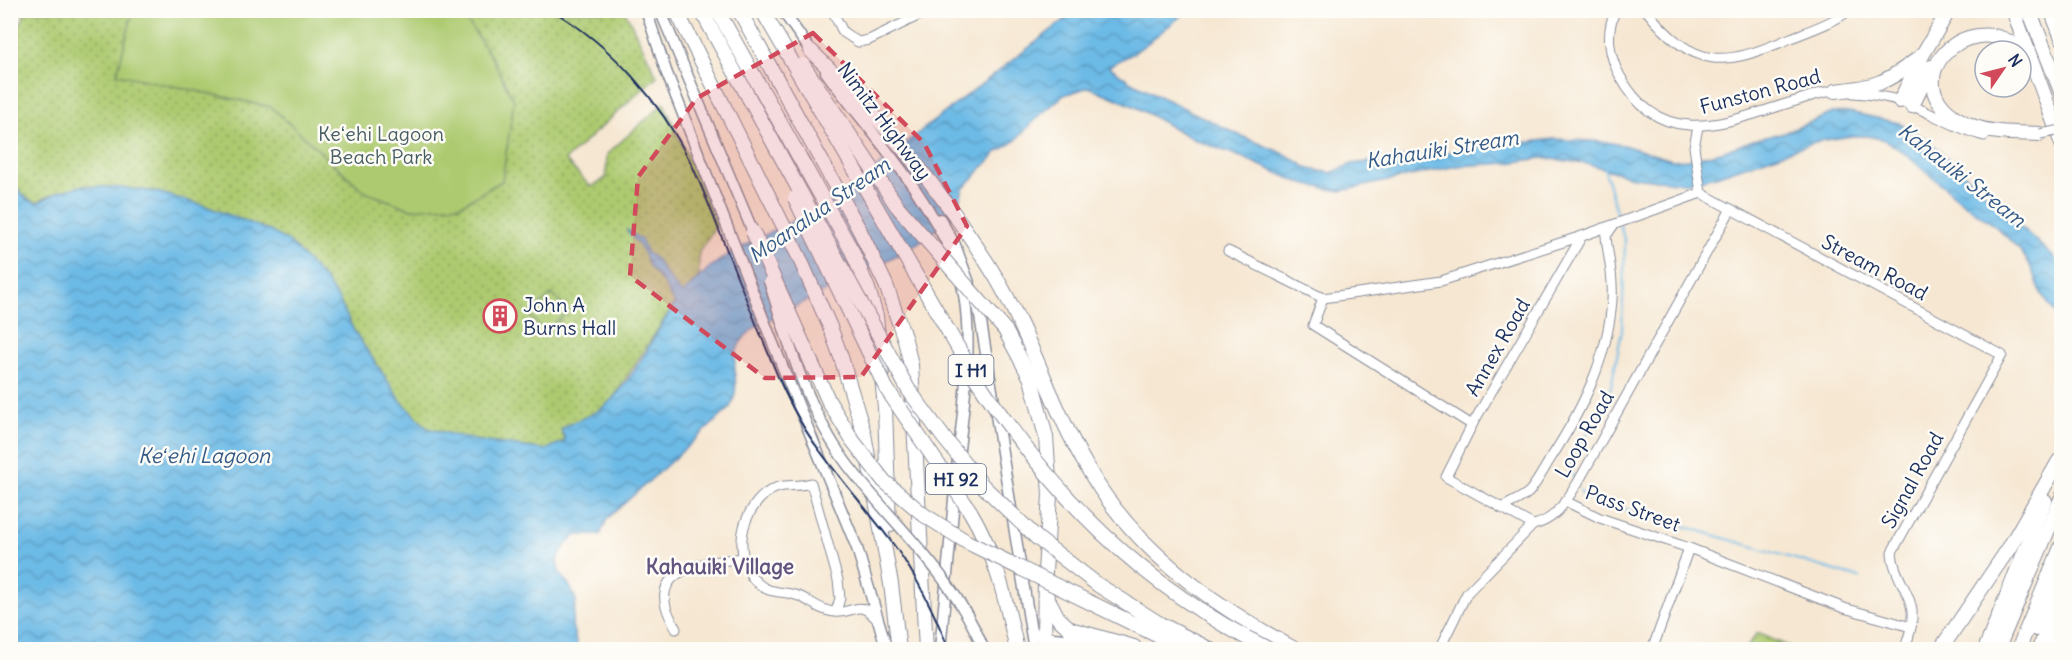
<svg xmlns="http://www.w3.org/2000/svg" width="2072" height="660" font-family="Delius,sans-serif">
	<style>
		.grass { fill: url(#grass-dots); stroke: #647c67; stroke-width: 1.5 }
		.pitch { fill: #adca70; stroke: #647c67; stroke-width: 1.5 }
		.water { fill: url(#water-waves); stroke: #4474a2; stroke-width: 1.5 }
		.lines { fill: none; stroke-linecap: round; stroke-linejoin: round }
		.stream { stroke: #6cbae6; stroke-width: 2 }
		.minor-casing { stroke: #888b98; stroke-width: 11 }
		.major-casing { stroke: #888b98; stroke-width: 13 }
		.highway-casing { stroke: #888b98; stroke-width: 16 }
		.minor { stroke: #fff; stroke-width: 9 }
		.major { stroke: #fff; stroke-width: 10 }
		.highway { stroke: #fff; stroke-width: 14 }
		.rail { stroke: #1b2f5e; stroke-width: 2 }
		.minor-bridge-casing { stroke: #888b98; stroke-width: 11; stroke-linecap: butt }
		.major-bridge-casing { stroke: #888b98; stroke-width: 13; stroke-linecap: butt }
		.highway-bridge-casing { stroke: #888b98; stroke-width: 16; stroke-linecap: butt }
		.minor-bridge { stroke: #fff; stroke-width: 9 }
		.major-bridge { stroke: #fff; stroke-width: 10 }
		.highway-bridge { stroke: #fff; stroke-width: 14 }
		.marked { fill: #d1495b; fill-opacity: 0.2; stroke: #d1495b; stroke-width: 4.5; stroke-dasharray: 12 8; stroke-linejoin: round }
		.labels { text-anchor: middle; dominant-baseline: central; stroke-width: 5; stroke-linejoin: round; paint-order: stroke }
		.shield { fill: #fdfcf7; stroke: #5f6c8c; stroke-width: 1.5 }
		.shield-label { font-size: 18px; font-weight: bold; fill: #1b2f5e }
		.street-label { font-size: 20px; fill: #1b2f5e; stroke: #fdfcf7 }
		.park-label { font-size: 20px; fill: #475e63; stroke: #fdfcf7 }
		.poi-label { font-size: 20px; fill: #1b2f5e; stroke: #fdfcf7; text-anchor: start }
		.water-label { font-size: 21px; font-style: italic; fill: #335987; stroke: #fdfcf7 }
		.neighbourhood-label { font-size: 21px; font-weight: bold; fill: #63547f; stroke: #fdfcf7 }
	</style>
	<defs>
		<pattern id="grass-dots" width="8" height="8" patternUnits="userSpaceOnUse" patternTransform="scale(1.5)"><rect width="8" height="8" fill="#adca70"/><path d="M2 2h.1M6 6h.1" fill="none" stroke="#8ca45f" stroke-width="1.8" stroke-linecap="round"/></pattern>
		<pattern id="water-waves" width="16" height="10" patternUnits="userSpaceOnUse" patternTransform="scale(1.5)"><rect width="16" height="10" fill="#6cbae6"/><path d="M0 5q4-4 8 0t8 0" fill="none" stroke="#5898be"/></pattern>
	</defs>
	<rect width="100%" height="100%" fill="#fdfcf7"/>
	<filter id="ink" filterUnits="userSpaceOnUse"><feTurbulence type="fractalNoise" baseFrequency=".0167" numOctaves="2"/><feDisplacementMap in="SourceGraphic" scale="12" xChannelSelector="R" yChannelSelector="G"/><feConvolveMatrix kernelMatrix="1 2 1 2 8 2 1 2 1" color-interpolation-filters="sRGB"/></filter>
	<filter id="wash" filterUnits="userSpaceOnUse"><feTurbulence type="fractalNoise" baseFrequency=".008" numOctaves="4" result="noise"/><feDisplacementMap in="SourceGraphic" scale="24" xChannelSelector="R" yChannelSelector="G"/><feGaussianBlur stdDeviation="1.35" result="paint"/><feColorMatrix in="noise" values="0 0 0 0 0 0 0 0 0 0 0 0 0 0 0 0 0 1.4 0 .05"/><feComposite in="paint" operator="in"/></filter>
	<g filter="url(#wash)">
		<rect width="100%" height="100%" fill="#f6e7d2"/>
		<!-- grass -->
		<g class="grass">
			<path d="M20 11H625L657 76 565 160 591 187 606 178 607 154 664 103 717 224 699 252V276L675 303 612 400 588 418 567 426 562 434 565 438 564 443 558 444 546 450 473 440 427 428 401 401 354 331 339 300 324 279 289 243 268 230 205 206 157 192 125 188 81 186 46 197 37 203C25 199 19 192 11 182L10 42 14 38 24 16Z"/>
			<polygon points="1757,633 1795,649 1746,649"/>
		</g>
		<!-- pitch -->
		<g class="pitch">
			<polygon points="133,11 455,11 470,25 493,60 514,101 502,181 461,205 411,209 365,192 271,107 117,74"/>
			<polygon points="552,294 568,311 545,332 529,315"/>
		</g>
		<!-- water -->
		<path class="water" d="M1076 11H1187L1149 42 1132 54 1109 66 1131 82 1239 135 1287 155 1309 169 1331 173 1352 164 1554 139 1606 142 1623 145 1672 160 1689 159 1722 152 1753 140 1786 132 1833 113 1849 112 1899 123 1928 140 2061 264V321L2042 295 2029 263 2019 249 1994 225 1966 205 1899 149 1885 140 1868 136H1852L1818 141 1716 176 1684 183 1633 177 1584 163 1542 158 1508 163 1456 166 1341 191 1307 185 1291 179 1244 158 1195 140 1136 107 1089 87 1064 95 1038 117 1014 142 997 152 963 189 955 215 911 248 757 326C715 356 749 381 728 410L607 519 600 535H577L566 544 557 560 559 572 569 585 576 600 572 625 578 649H11L10 182 28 200 37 203 61 191 81 186 125 188 157 192 205 206 268 230 289 242 324 279 339 300 354 331 401 401 427 428 473 440 546 450 558 444 564 443 565 438 561 430C574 419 593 417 606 405 632 383 655 333 675 304L665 286 649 266 641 248 626 229 641 240 647 253 656 259 664 272 682 294 709 268 729 254 849 191 908 141Z"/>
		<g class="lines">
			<!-- stream -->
			<g class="stream">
				<polyline points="1604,167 1618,219"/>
				<polyline points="1574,478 1569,469 1611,387 1622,330 1625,242 1620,225"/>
				<polyline points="1580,490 1584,497 1860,578"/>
			</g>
		</g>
	</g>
	<g filter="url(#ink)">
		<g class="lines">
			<defs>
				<g id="minor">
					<polyline points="832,10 843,32 858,42 869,40 930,10"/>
					<path d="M1616 10C1605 31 1609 56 1620 76 1663 156 1733 119 1799 100 1811 96 1826 90 1839 91"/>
					<path d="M1646 10C1695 71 1724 67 1791 38 1811 30 1832 23 1850 10"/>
					<path d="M1853 93C1869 94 1884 96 1900 101 1929 111 1954 128 1984 136"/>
					<polyline points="1698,127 1694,147 1701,193"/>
					<path d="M1228 251 1323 298 1441 281 1582 236 1701 193 2002 355 1892 552C1893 575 1911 593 1912 611 1913 624 1909 638 1904 650"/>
					<polyline points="1323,298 1313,325 1472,425"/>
					<polyline points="1565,501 1600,518 1689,548"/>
					<path d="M1501 508C1510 503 1521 499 1529 492 1537 483 1543 471 1549 461 1581 412 1608 359 1612 300 1614 275 1608 259 1606 236L1613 226"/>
					<polyline points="1533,525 1446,477 1472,425 1582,236"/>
					<path d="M836 612 840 598 838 580 811 483C802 486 794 485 784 486 764 488 749 509 744 527 738 549 745 581 769 590 779 593 790 592 801 597 812 602 821 611 834 612 856 614 858 597 878 621"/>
					<path d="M676 629C672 621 666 611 665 602 659 564 719 561 744 558"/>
					<path d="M1439 650 1467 593 1533 525C1555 521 1566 501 1577 484L1731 209"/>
					<polyline points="1652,650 1689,548 1844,608 1911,627"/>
					<polyline points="2048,650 2062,624"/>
				</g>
				<g id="major">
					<polyline points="646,10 666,71 772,341 857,548 887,650"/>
					<polyline points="660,10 753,232"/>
					<polyline points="782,10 815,57"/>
					<path d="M826 72C871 134 927 191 956 264 978 323 963 406 957 468 951 528 946 589 940 650"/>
					<polyline points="940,219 955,245 979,310 1034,650"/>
					<polyline points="1039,633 1053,638 1098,642"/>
				</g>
				<g id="highway">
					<polyline points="676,10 799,257 830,327 841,357 864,434 891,584 899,650"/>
					<polyline points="701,10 749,98"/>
					<polyline points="717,10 852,251 868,289 876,316 885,408 889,525"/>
					<polyline points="739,10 860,231 886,285 905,340 911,365 926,650"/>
					<polyline points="2013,10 2062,144"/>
					<polyline points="2029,10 2062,94"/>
					<polyline points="2051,10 2062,38"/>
					<path d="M811 51C882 119 946 194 997 279 1032 339 1052 407 1087 467 1134 551 1214 605 1296 650"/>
					<path d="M2021 51C1968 0 1882 89 1972 126 1993 134 2018 133 2040 134"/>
					<path d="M1835 91C1876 87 1886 83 1919 58"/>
					<polyline points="1900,101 1923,54 1949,10"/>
					<polyline points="1912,106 1931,67"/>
					<polyline points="1005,330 1031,379 1046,437 1050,495 1045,572 1044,650"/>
					<path d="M970 511C996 554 1006 601 1017 650"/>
					<polyline points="1046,595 1058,618 1070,629 1134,647"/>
					<polyline points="2036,629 2062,578"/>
					<polyline points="1940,650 2009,548 2059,461"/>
					<polyline points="1985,650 2045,501"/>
					<polyline points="1997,650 2062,497"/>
					<polyline points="2018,650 2062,545"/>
					<polyline points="2038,650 2062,605"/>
				</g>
			</defs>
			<!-- minor casing -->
			<use href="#minor" class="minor-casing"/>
			<!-- major casing -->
			<use href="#major" class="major-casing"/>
			<!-- highway casing -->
			<use href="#highway" class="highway-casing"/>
			<!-- minor -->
			<use href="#minor" class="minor"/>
			<!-- major -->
			<use href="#major" class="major"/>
			<!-- highway -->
			<use href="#highway" class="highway"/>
			<!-- rail -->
			<path class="rail" d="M551 10C612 45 660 101 691 163 704 191 715 220 726 248 743 292 761 336 779 379 790 404 803 429 820 451 844 484 872 515 896 548 919 580 935 614 949 650"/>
			<defs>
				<polyline id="minor-bridge" points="2040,134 2062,130"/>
				<path id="major-bridge" d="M769 281C789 344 807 410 847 464 895 527 954 575 984 650"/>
				<g id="highway-bridge">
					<path d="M762 10 975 377C1054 497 1140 585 1270 650"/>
					<polyline points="803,65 897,206 1005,330"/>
					<polyline points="749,98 908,389 944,438 983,486 1037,538 1098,585 1160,624 1211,650"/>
					<polyline points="795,198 886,388 970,511"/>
					<polyline points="753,232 829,402 853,441 884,481 924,515 967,542 1187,650"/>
				</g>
			</defs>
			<!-- minor-bridge casing -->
			<use href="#minor-bridge" class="minor-bridge-casing"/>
			<!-- major-bridge casing -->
			<use href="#major-bridge" class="major-bridge-casing"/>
			<!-- highway-bridge casing -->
			<use href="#highway-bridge" class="highway-bridge-casing"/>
			<!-- minor-bridge -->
			<use href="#minor-bridge" class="minor-bridge"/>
			<!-- major-bridge -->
			<use href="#major-bridge" class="major-bridge"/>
			<!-- highway-bridge -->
			<use href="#highway-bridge" class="highway-bridge"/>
		</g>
	</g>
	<!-- marked area -->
	<path class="marked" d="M813 33 924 143 967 226 861 377 765 378 630 276 638 177 697 98Z"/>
	<!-- icons -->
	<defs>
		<symbol id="building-ring" viewBox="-11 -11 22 22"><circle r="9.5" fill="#fdfcf7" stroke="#d1495b" stroke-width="1.5"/><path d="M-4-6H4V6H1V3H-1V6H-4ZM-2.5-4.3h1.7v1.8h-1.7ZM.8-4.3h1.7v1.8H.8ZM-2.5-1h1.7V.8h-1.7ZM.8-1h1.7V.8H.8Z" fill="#d1495b"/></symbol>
	</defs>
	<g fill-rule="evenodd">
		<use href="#building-ring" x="481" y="297" width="38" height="38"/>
	</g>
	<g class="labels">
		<!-- shield labels -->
		<g class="shield">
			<rect x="948.5" y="355" width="45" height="30" rx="4.5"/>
			<rect x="926" y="464" width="60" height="30" rx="4.5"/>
		</g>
		<g class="shield-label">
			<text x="971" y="370">I H1</text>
			<text x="956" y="479">HI 92</text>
		</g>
		<!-- street labels -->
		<g class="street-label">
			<text transform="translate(1760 91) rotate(-15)">Funston Road</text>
			<text transform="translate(885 121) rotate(53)">Nimitz Highway</text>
			<text transform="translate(1875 267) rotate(28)">Stream Road</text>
			<text transform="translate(1497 347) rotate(-60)">Annex Road</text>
			<text transform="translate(1584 434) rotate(-60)">Loop Road</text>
			<text transform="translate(1912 480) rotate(-61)">Signal Road</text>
			<text transform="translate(1633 508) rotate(20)">Pass Street</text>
		</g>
		<!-- park labels -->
		<g class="park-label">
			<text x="381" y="133">Keʻehi Lagoon<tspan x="381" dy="23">Beach Park</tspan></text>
		</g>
		<!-- poi labels -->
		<g class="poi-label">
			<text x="523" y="304">John A<tspan x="523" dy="23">Burns Hall</tspan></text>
		</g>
		<!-- water labels -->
		<g class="water-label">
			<text transform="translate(1442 149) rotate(-9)">Kahauiki Stream</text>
			<text transform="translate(1962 175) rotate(38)">Kahauiki Stream</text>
			<text transform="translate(819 210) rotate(-35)">Moanalua Stream</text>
			<text x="204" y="455">Keʻehi Lagoon</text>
		</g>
		<!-- neighbourhood labels -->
		<g class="neighbourhood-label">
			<text x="720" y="566">Kahauiki Village</text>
		</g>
	</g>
	<!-- margin -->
	<rect width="2072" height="660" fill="none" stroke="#fdfcf7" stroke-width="36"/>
	<!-- north arrow -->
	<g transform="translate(2003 69) rotate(55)"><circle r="28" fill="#fdfcf7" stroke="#a3aaba" stroke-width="1.5"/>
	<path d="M0-4.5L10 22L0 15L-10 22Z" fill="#d1495b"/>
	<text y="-9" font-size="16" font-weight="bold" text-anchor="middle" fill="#1b2f5e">N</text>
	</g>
</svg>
